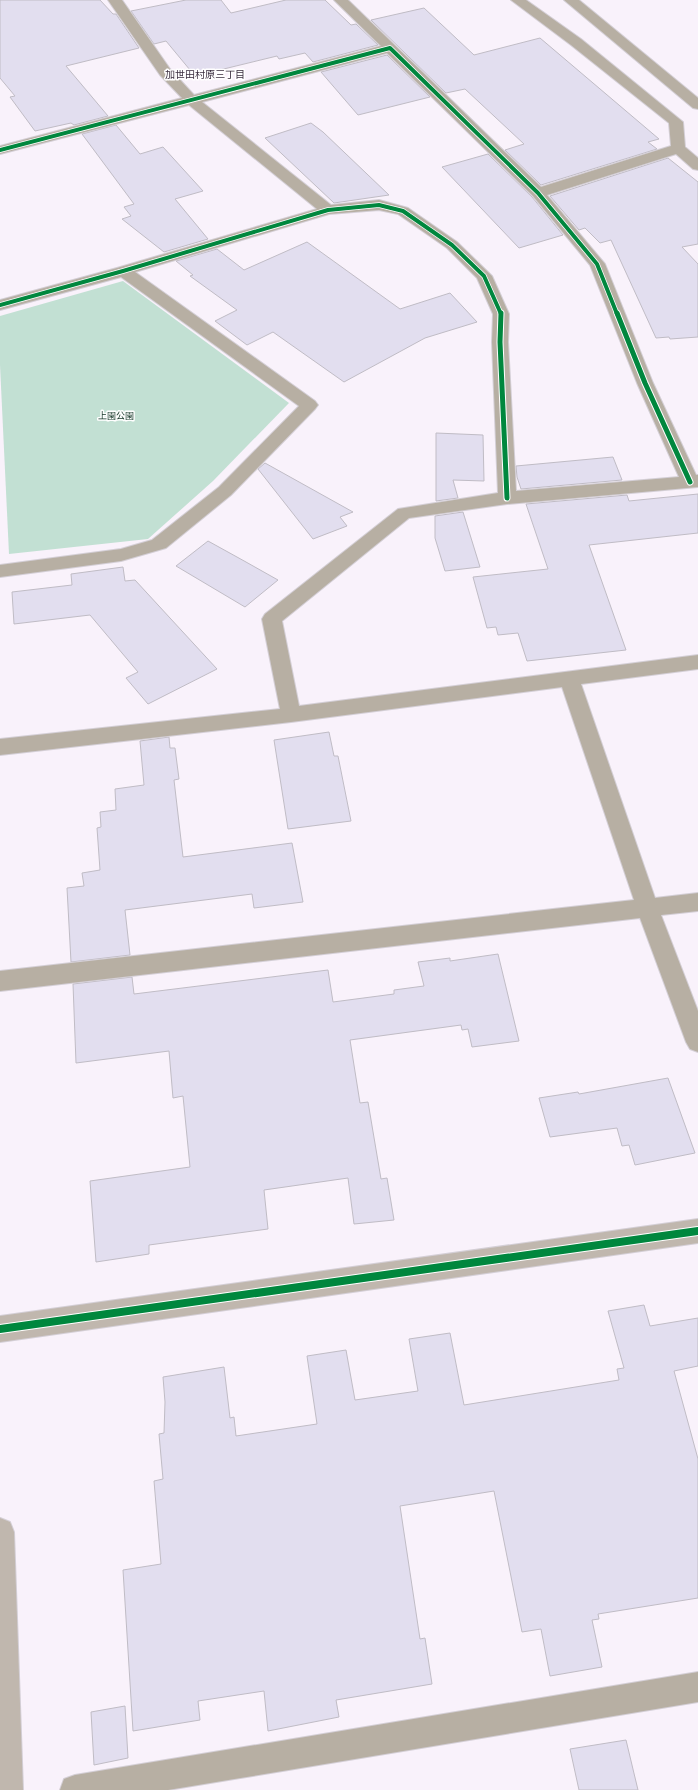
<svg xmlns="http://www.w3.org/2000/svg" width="698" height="1790" font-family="'Fira Sans','Noto Sans JP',sans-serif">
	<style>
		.green { fill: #c2e0d3 }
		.building { fill: #e2deef; stroke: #c0bcc5 }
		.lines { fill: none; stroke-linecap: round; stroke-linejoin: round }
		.street-casing { stroke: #d4cfd6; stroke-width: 2 }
		.secondary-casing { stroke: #d4cfd6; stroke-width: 2 }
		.street { fill: #b7afa3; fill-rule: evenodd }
		.secondary { fill: #c0b7ae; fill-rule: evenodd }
		.cycleway-far2-casing { stroke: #fff; stroke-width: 5.5 }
		.cycleway-far1-casing { stroke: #fff; stroke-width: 7 }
		.cycleway-casing { stroke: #fff; stroke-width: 10 }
		.cycleway-far2 { stroke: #00873e; stroke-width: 4 }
		.cycleway-far1 { stroke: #00873e; stroke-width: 5 }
		.cycleway { stroke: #00873e; stroke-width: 8 }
		.labels { text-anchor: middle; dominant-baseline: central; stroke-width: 3; stroke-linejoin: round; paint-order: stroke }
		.far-park-label { font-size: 9px; fill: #0e3122; stroke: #fff }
		.far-neighbourhood-label { font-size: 10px; fill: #3a2e3f; stroke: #fff }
	</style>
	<rect width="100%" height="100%" fill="#f9f2fb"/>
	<!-- green -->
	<polygon class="green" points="123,281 289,403 213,481 148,539 9,554 0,365 0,316"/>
	<!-- building -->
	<g class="building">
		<polygon points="0,0 100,0 113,14 116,14 139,48 66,66 108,116 74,125 71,123 35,131 10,97 15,96 0,78"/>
		<polygon points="186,0 221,0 231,13 286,0 325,0 351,25 356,24 378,45 313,62 305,53 279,59 277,56 195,76 166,41 154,44 131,11"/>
		<polygon points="424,8 474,55 540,38 659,139 648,142 657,149 541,185 505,150 524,144 465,89 446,93 371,20"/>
		<polygon points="387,55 430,97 358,115 321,72"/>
		<polygon points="311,123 323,132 389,195 334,203 265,138"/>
		<polygon points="116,125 140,154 163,147 203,191 175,199 208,239 164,252 122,219 131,216 124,207 134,204 82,134"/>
		<polygon points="488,154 532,197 563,235 519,248 442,167"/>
		<polygon points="668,158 698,182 698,244 682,247 698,264 698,337 670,339 669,337 656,338 611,240 600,243 585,228 579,230 550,196"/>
		<polygon points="307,242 400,309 450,293 477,322 425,338 344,382 273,332 247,345 215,321 237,310 190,276 193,275 176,261 217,249 244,270"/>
		<polygon points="436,433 483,435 484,481 453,480 458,498 436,501"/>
		<polygon points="613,457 622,480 521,489 517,477 516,466"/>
		<polygon points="265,463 353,512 340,517 347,526 313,539 258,469"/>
		<polygon points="698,494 698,533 589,545 626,650 527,661 518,633 498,635 496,627 487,628 473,577 548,569 526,504 627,495 629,501"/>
		<polygon points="463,512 480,567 445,571 435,538 435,516"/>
		<polygon points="208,541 246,562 278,580 245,607 176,566"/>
		<polygon points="123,567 125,581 135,580 217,669 148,704 126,678 138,672 90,615 14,624 12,592 72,585 71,574"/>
		<polygon points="329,732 334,756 338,756 351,821 288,829 274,740"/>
		<polygon points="169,737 170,748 175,748 179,779 174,780 183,857 292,843 303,902 254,908 252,894 125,910 130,955 71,962 67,888 84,886 82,873 100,870 97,828 101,827 100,812 116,810 115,789 144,785 140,741"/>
		<polygon points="498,954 519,1041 472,1047 468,1029 462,1030 461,1025 350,1040 360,1103 368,1102 381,1179 387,1178 394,1220 354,1224 348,1178 264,1190 268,1229 149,1245 149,1254 96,1262 90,1181 190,1167 183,1096 173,1098 169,1051 76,1063 73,984 132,977 134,994 328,970 333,1002 394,994 394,990 424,986 418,962 450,958 450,961"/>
		<polygon points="668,1078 695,1153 635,1165 629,1145 622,1146 617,1128 550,1137 539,1098 578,1092 579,1094"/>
		<polygon points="644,1305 650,1326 698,1318 698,1366 674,1371 698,1459 698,1598 598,1614 599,1619 592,1620 602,1667 550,1676 541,1629 522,1632 494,1491 400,1506 420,1639 425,1638 432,1684 336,1700 339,1717 268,1731 264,1691 198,1701 200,1720 133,1731 123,1570 161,1564 154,1481 163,1479 159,1434 164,1433 165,1402 163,1377 224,1367 230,1418 234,1417 236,1436 317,1424 307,1356 346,1350 355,1400 418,1391 409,1339 450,1333 464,1405 619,1380 617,1369 624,1368 608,1311"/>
		<polygon points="125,1706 128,1758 94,1765 91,1712"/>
		<polygon points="626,1740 638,1790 579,1790 570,1749"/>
	</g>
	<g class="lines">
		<defs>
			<g id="street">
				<path d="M108 0H122L170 69 194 95 381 46 334 0H348L541 187 671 146 669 123 571 45 511 0H526L581 39 683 122 685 147 698 158V170L693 169 676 154 547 195 605 264 653 383 696 475H698V487L507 504 409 518 282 621 299 706 698 655V669L581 684 655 898 698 893V911L661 915 698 1011V1052L690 1049 686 1042 640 918 0 991V971L634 900 562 687 291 722 0 755V739L280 709 262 619 265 614 398 509 498 493 492 342 493 314 477 278 447 248 398 214 379 210 329 214 135 272 315 401 318 405 315 409 231 495 166 548 121 561 0 577V565L121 549 152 540 219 487 299 406 121 277 0 310V300L117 268 317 209 189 105 0 154V146L182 98 160 75ZM387 53 533 196 590 265 637 383 679 477 516 491 508 342 509 314 492 276 457 242 408 208 379 200 331 205 202 102Z"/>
				<polygon points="564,0 579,0 698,98 698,109 693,108"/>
				<polygon points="698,1672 698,1702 168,1790 60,1790 64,1779 75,1775"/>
			</g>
			<g id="secondary">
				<polygon points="698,1219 698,1243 0,1342 0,1316"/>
				<polygon points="0,1518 10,1522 14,1532 23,1790 0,1790"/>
			</g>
		</defs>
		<!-- street casing -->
		<use href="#street" class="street-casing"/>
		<!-- secondary casing -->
		<use href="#secondary" class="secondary-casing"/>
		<!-- street -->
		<use href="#street" class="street"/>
		<!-- secondary -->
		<use href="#secondary" class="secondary"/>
		<defs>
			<g id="cycleway-far2">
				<polyline points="0,150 390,48 538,193 597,264 617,314"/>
				<polyline points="0,305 123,271 328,210 379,205 403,211 452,245 484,276 501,314"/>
			</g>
			<g id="cycleway-far1">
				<polyline points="501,313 500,342 507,498"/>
				<polyline points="617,313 645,383 690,482"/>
			</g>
			<polyline id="cycleway" points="0,1329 698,1231"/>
		</defs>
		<!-- cycleway-far2 casing -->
		<use href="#cycleway-far2" class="cycleway-far2-casing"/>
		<!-- cycleway-far1 casing -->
		<use href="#cycleway-far1" class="cycleway-far1-casing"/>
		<!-- cycleway casing -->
		<use href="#cycleway" class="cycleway-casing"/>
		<!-- cycleway-far2 -->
		<use href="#cycleway-far2" class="cycleway-far2"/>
		<!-- cycleway-far1 -->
		<use href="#cycleway-far1" class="cycleway-far1"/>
		<!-- cycleway -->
		<use href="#cycleway" class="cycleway"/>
	</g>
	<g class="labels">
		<!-- far-park labels -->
		<g class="far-park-label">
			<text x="116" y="416">上園公園</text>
		</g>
		<!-- far-neighbourhood labels -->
		<g class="far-neighbourhood-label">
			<text x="205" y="75">加世田村原三丁目</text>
		</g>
	</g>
</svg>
